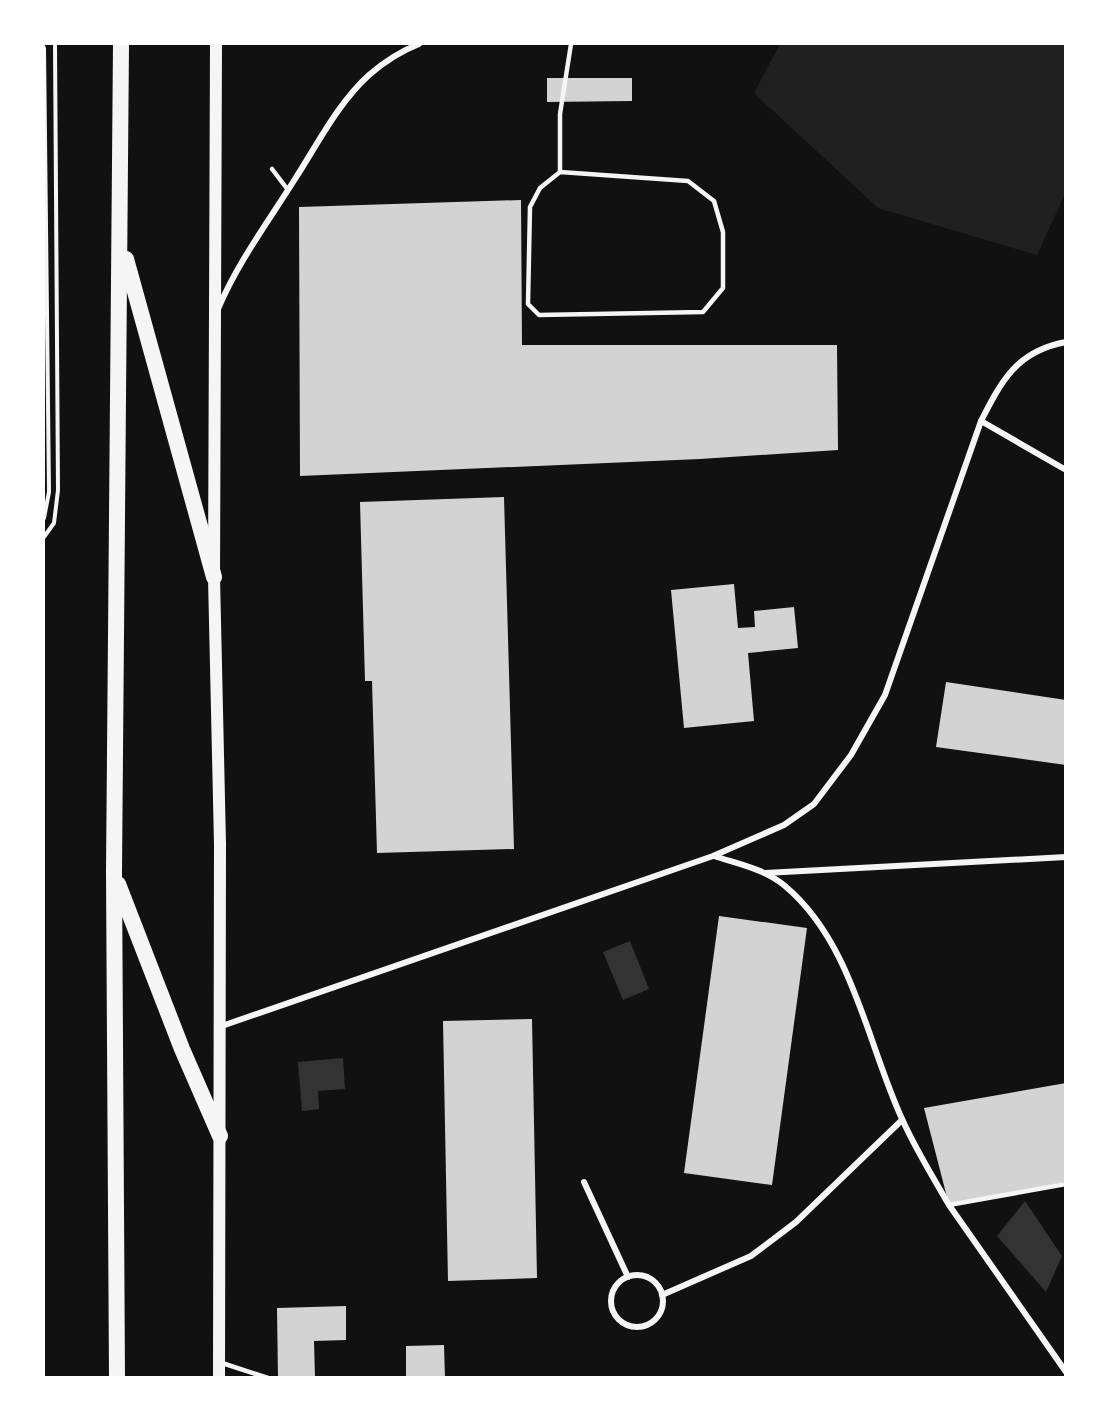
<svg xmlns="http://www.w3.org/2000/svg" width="1109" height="1421" font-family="'Noto Serif',serif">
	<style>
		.green { fill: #202020 }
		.water { fill: #333 }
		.building { fill: #d3d3d3 }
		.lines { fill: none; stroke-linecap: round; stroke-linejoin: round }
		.path { stroke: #f5f5f5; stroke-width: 4 }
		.service { stroke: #f5f5f5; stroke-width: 4.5 }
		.minor { stroke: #f5f5f5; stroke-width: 6 }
		.secondary { stroke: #f5f5f5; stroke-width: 12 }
		.trunk { stroke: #f5f5f5; stroke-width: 16 }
	</style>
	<rect width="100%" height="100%" fill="#111"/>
	<!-- green -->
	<polygon class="green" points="780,44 1065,44 1065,194 1037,255 878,208 754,93"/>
	<!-- water -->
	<g class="water">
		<polygon points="630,941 649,989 623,1000 603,952"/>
		<polygon points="343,1058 345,1089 318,1091 319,1109 302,1111 298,1062"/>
		<polygon points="1025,1201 1062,1256 1046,1292 997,1236"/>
	</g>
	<!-- building -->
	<g class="building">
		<polygon points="547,78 632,78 632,101 547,102"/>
		<polygon points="521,200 522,345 837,345 838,450 700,459 300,476 299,207"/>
		<polygon points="504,497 514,849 377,853 372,681 365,681 360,502"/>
		<polygon points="734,584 738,628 755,627 754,611 794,607 798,648 748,653 754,721 684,728 671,590"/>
		<polygon points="946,682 1066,700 1066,765 936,747"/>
		<polygon points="719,916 807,928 772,1185 684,1173"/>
		<polygon points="532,1019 537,1278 448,1281 443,1021"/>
		<polygon points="1066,1083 1066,1182 949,1205 924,1108"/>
		<polygon points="346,1306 346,1340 314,1341 315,1378 278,1378 277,1308"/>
		<polygon points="444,1345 445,1378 406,1378 406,1346"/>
	</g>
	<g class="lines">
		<!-- path -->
		<g class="path">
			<polyline points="44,48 49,492 44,518"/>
			<polyline points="44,537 54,523 58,490 55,44"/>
		</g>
		<!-- service -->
		<g class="service">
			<polyline points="272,169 288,190"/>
			<polygon points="560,172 688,181 714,201 723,232 723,288 703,312 539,315 528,304 530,207 540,188"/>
			<polyline points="560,172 560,114 571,44"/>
			<polyline points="949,1205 1066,1184"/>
			<polyline points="219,1362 268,1378"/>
		</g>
		<!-- minor -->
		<g class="minor">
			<path d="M218 309C238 262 268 222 295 179 317 145 338 103 369 75 384 62 401 51 419 44"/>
			<polyline points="981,421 1066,470"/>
			<path d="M714 856C738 864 765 869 785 886 853 943 867 1044 903 1121 916 1150 933 1177 949 1205L1066 1372"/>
			<polyline points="765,873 1066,857"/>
			<path d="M219 1027 713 856 784 825 814 804 851 755 885 695 981 421C1002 380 1017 351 1066 342"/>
			<polyline points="584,1182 628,1277"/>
			<circle cx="637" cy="1301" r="26"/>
			<polyline points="662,1295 751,1256 796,1222 902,1120"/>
		</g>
		<!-- secondary -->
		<polyline class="secondary" points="216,44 214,577 220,844 219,1378"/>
		<!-- trunk -->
		<g class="trunk">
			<polyline points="126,259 214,577"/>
			<polyline points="118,884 182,1049 220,1136"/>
			<polyline points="117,1378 114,872 121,44"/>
		</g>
	</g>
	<!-- border -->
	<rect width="1109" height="1421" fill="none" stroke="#ffffff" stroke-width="90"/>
</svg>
